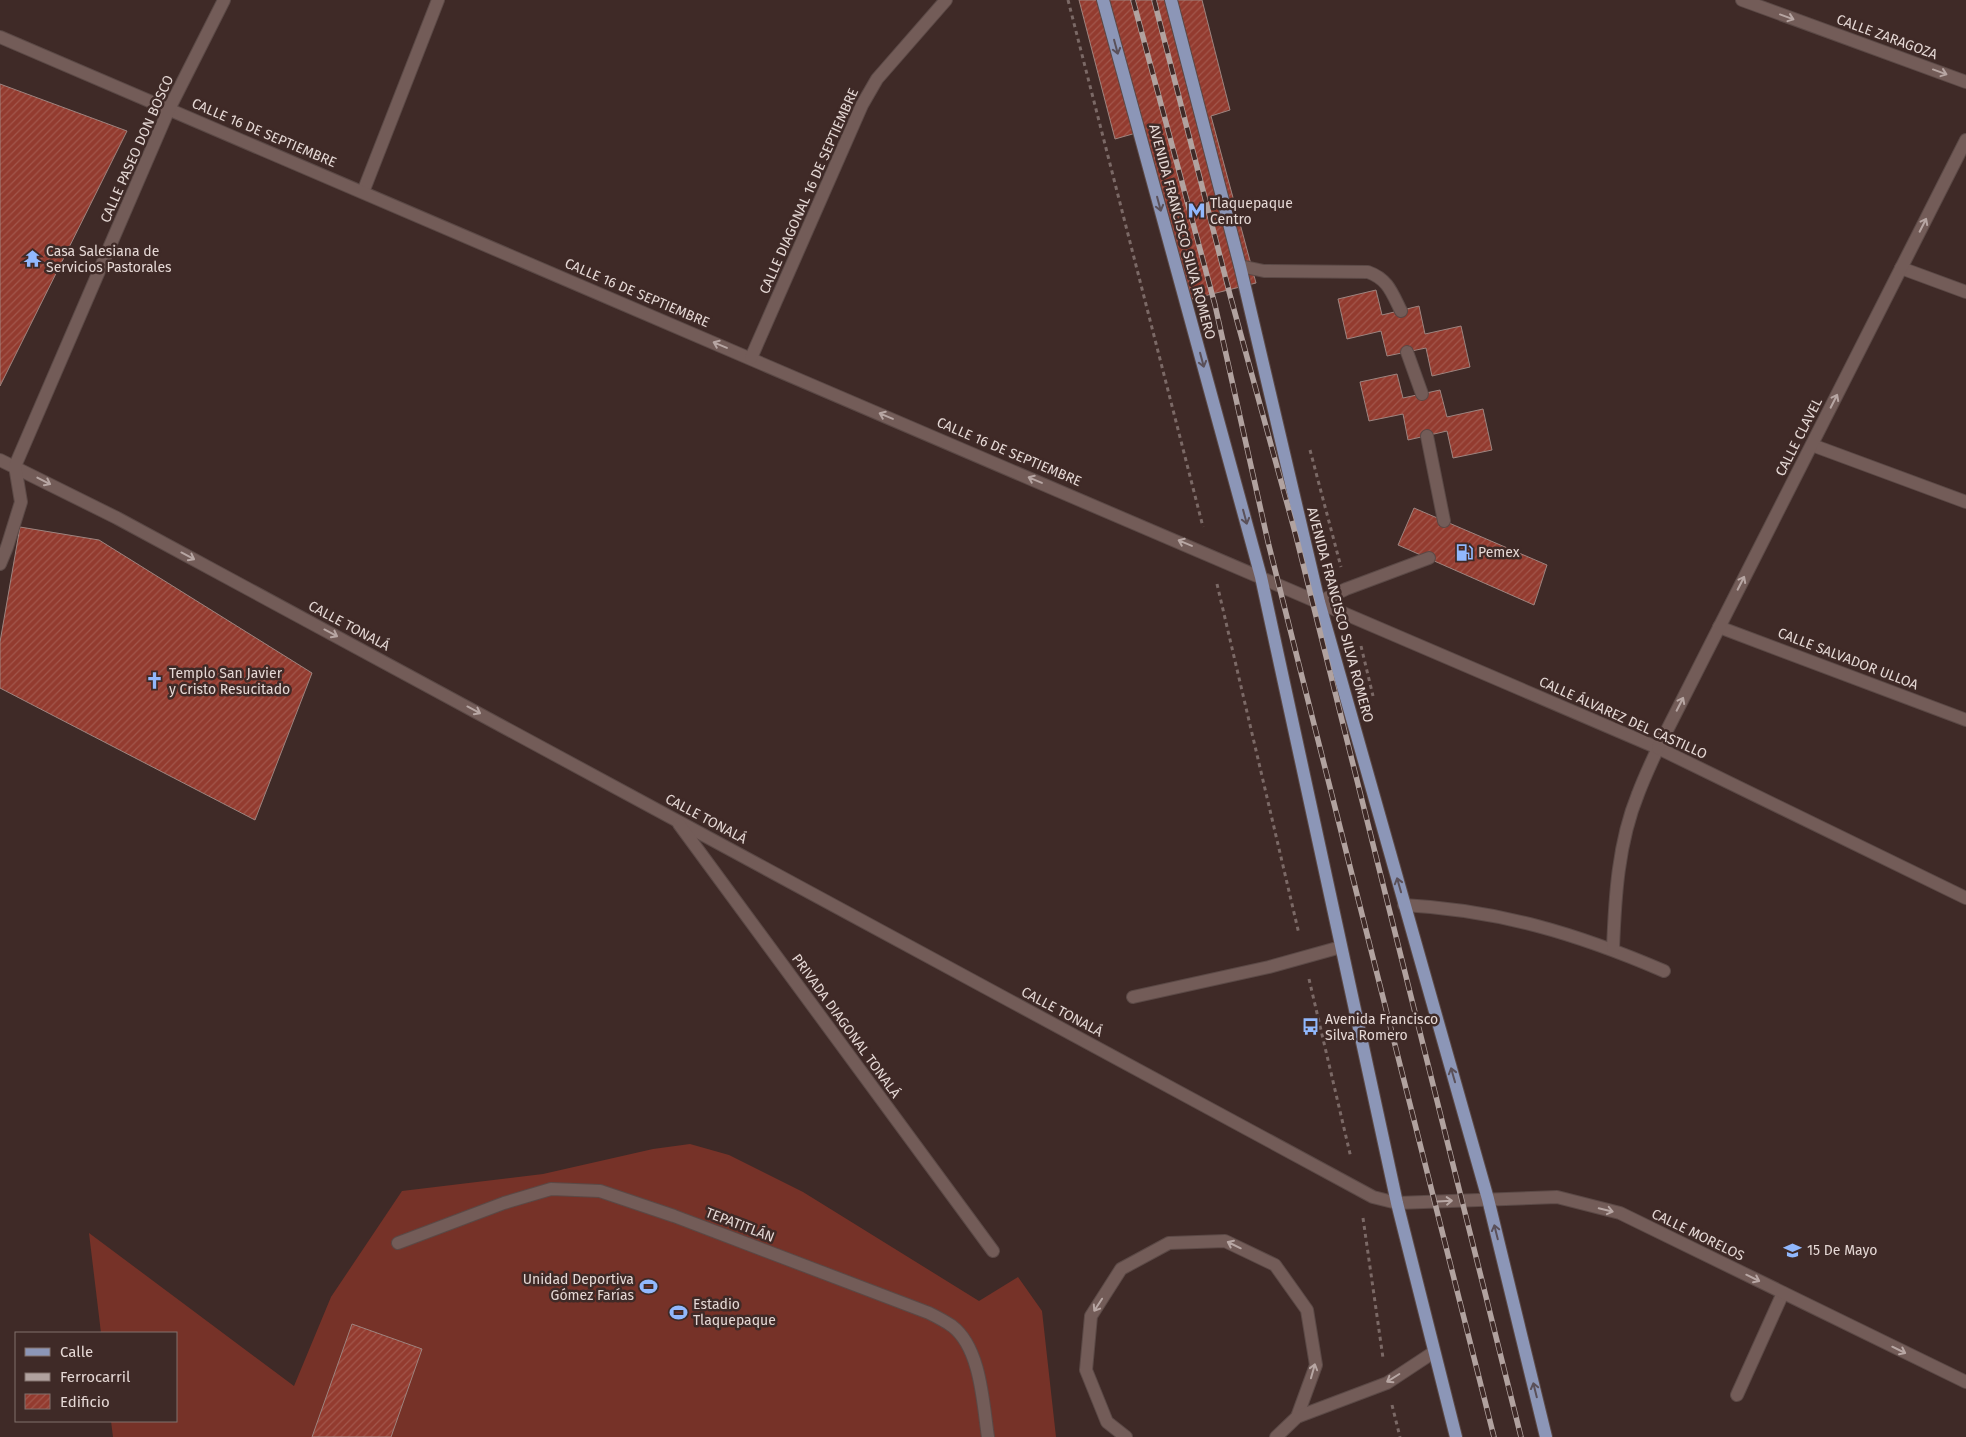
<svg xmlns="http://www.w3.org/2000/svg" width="1966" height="1437" font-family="'Fira Sans',sans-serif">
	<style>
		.garden { fill: #763228 }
		.building { fill: url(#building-hatch); stroke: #9d847f }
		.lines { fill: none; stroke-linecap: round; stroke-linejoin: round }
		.lane-casing { stroke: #5b4946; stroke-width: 14 }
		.street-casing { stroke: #5b4946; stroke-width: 14 }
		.primary-casing { stroke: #5b4946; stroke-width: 14 }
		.path { stroke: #7b6966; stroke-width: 3; stroke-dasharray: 4 4; stroke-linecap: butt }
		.lane { stroke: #735c58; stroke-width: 12 }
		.street { stroke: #735c58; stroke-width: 12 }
		.primary { stroke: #8c96b7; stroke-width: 12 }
		.rail-casing { stroke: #b1a29f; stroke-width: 5.5 }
		.rail { stroke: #3f2a27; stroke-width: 4; stroke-dasharray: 11; stroke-linecap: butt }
		.oneway { stroke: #b7a6a3 }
		.oneway2 { stroke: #5a5059 }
		.labels { text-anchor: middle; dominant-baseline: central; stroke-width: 5; stroke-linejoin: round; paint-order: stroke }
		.street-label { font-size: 14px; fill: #e5d8d5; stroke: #3f2a27 }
		.poi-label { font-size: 14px; fill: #e5d8d5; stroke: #3f2a27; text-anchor: start }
	</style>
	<defs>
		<pattern id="building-hatch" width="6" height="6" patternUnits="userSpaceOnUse" patternTransform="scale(1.25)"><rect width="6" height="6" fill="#933b2f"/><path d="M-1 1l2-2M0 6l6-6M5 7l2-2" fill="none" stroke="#a2574c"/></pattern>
	</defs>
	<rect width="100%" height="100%" fill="#3f2a27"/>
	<!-- garden -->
	<polygon class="garden" points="690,1144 729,1155 803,1192 979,1301 1018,1277 1042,1311 1056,1437 113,1437 111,1421 176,1421 176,1333 101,1333 89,1233 294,1386 331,1297 402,1191 543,1174 653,1149"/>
	<!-- building -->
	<g class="building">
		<polygon points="1079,0 1202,0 1230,110 1211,116 1256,283 1180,302 1136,133 1115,139"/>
		<polygon points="0,84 127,131 0,386"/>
		<polygon points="1376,290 1382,315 1419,306 1425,334 1461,326 1470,367 1432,376 1426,348 1387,356 1381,331 1347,339 1338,299"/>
		<polygon points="1397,374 1403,398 1440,390 1447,417 1483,409 1492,450 1453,458 1447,431 1408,440 1403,414 1369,421 1360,382"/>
		<polygon points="1414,508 1547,565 1534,605 1398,545"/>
		<polygon points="20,527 99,540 312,673 255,820 0,688 0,642"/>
		<polygon points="352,1324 422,1349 391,1437 312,1437"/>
	</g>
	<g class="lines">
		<defs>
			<g id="lane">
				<polyline points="363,192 438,0"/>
				<path d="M1240 266 1264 271 1368 272C1388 279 1392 293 1401 311"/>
				<polyline points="1407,352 1422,394"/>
				<polyline points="1427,436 1444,521"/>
				<polyline points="1319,602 1346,589 1429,558"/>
				<path d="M1404 905C1499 910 1578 934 1664 971"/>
				<path d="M1613 949C1615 897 1618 843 1638 794 1644 778 1651 763 1658 748"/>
				<polyline points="1133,997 1269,967 1341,947"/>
				<path d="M398 1243 504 1203 551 1189 600 1191 674 1216 929 1313C937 1317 945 1321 952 1326 981 1348 983 1404 988 1437"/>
				<polyline points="1737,1395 1783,1293"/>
				<polyline points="1126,1437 1107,1422 1086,1370 1091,1316 1121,1269 1169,1243 1225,1241 1275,1265 1307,1310 1316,1365 1297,1417"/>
				<polyline points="1276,1437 1297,1417 1387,1383 1434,1352"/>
			</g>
			<g id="street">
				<polyline points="1742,0 1966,82"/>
				<polyline points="0,37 1658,748 1966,898"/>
				<polyline points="1901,268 1966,292"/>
				<polyline points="751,358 862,105 877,79 946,0"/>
				<polyline points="1812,445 1966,502"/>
				<polyline points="0,460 117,518 1373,1197 1397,1203 1557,1197 1620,1213 1966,1382"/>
				<polyline points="0,564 7,547 21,502 15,466 169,109 224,0"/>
				<polyline points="1719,627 1966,720"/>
				<polyline points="1658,748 1966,140"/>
				<polyline points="679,824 993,1251"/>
			</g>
			<g id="primary">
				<polyline points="1103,0 1261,577 1397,1203 1456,1437"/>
				<polyline points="1171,0 1240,266 1319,602 1488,1199 1546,1437"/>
			</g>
		</defs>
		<!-- lane casing -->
		<use href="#lane" class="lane-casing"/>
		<!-- street casing -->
		<use href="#street" class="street-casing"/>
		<!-- primary casing -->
		<use href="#primary" class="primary-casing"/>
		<!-- path -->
		<g class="path">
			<polyline points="1068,0 1203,527"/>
			<polyline points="1310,450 1341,567"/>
			<polyline points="1217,584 1299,934"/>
			<polyline points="1361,646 1373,696"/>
			<polyline points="1309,979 1351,1158"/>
			<polyline points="1363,1218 1383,1358"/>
			<polyline points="1392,1405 1400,1437"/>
		</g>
		<!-- lane -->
		<use href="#lane" class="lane"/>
		<!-- street -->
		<use href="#street" class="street"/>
		<!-- primary -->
		<use href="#primary" class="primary"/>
		<defs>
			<g id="rail">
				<polyline points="1133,0 1215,305 1268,542 1494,1437"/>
				<polyline points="1154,0 1230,295 1296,536 1521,1437"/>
			</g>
		</defs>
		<!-- rail casing -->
		<use href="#rail" class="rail-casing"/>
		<!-- rail -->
		<use href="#rail" class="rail"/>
	</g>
	<!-- one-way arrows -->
	<defs><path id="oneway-shaft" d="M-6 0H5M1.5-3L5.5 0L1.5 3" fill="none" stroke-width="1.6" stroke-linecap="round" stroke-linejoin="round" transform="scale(1.25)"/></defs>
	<g class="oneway">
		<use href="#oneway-shaft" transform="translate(1787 17) rotate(20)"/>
		<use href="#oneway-shaft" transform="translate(1940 72) rotate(20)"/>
		<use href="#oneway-shaft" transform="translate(1923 225) rotate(-63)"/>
		<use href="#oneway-shaft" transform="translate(720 345) rotate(-157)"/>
		<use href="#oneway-shaft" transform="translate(1834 401) rotate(-63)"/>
		<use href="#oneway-shaft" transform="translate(886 416) rotate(-157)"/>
		<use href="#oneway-shaft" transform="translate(1035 480) rotate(-157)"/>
		<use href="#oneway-shaft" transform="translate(44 481) rotate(27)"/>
		<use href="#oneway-shaft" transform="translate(1185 543) rotate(-157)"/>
		<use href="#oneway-shaft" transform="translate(188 556) rotate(28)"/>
		<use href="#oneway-shaft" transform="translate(1741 583) rotate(-63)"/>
		<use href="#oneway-shaft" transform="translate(331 633) rotate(28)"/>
		<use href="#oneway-shaft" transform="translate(1680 704) rotate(-63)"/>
		<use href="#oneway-shaft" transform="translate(474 710) rotate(28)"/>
		<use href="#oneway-shaft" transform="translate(1445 1201) rotate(-3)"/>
		<use href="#oneway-shaft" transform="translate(1606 1210) rotate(14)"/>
		<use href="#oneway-shaft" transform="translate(1234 1245) rotate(-154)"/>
		<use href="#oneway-shaft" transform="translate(1753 1278) rotate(26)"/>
		<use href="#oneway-shaft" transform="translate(1098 1305) rotate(123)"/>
		<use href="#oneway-shaft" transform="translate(1899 1350) rotate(26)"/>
		<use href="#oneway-shaft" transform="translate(1313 1371) rotate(-74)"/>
		<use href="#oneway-shaft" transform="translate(1393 1378) rotate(148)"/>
	</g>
	<g class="oneway2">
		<use href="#oneway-shaft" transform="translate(1116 47) rotate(75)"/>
		<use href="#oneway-shaft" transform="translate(1159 204) rotate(75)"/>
		<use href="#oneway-shaft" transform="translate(1202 360) rotate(75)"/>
		<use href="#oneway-shaft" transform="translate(1245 517) rotate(75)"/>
		<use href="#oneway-shaft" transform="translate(1399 885) rotate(-106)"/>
		<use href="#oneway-shaft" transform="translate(1453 1075) rotate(-106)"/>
		<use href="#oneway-shaft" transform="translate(1496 1232) rotate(-104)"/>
		<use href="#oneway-shaft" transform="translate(1535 1390) rotate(-104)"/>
	</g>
	<!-- icons -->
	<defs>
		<symbol id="metro-bare" viewBox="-9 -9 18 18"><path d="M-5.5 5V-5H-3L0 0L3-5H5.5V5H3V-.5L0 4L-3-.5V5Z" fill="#91b8fd" stroke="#3f2a27" stroke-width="2.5" paint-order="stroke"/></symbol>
		<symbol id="temple-bare" viewBox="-9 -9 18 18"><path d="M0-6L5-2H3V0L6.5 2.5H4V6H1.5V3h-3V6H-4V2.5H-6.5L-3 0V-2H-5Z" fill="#91b8fd" stroke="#3f2a27" stroke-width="2.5" paint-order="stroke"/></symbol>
		<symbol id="fuel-bare" viewBox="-9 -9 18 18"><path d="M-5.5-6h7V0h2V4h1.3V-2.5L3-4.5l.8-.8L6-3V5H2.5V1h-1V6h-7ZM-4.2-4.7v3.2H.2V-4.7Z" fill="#91b8fd" stroke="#3f2a27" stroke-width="2.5" paint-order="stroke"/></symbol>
		<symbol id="church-bare" viewBox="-9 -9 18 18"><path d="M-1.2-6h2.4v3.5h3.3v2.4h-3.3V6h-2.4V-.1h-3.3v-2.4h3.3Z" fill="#91b8fd" stroke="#3f2a27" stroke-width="2.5" paint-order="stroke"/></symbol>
		<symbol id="bus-bare" viewBox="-9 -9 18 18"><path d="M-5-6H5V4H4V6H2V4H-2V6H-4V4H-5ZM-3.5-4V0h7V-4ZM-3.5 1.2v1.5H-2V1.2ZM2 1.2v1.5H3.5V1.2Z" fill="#91b8fd" stroke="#3f2a27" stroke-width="2.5" paint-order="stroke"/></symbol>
		<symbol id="school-bare" viewBox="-9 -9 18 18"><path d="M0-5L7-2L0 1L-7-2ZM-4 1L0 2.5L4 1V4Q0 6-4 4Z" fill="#91b8fd" stroke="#3f2a27" stroke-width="2.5" paint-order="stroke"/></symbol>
		<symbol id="stadium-bare" viewBox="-9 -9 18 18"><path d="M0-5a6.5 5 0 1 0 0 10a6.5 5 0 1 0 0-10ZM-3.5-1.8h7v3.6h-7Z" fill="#91b8fd" stroke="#3f2a27" stroke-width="2.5" paint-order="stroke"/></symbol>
	</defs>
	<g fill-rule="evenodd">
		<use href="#metro-bare" x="1184" y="198" width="25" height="25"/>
		<use href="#temple-bare" x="20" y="246" width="25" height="25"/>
		<use href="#fuel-bare" x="1452" y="540" width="25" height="25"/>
		<use href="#church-bare" x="142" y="668" width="25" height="25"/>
		<use href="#bus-bare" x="1298" y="1014" width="25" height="25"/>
		<use href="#school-bare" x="1780" y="1238" width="25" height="25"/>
		<use href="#stadium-bare" x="636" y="1274" width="25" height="25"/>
		<use href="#stadium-bare" x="666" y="1300" width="25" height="25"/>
	</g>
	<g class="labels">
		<!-- street labels -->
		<g class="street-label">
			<text transform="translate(1887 37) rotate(20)">CALLE ZARAGOZA</text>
			<text transform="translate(264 133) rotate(23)">CALLE 16 DE SEPTIEMBRE</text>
			<text transform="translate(137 149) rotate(-66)">CALLE PASEO DON BOSCO</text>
			<text transform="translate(809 191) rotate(-66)">CALLE DIAGONAL 16 DE SEPTIEMBRE</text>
			<text transform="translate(1182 232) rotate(75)">AVENIDA FRANCISCO SILVA ROMERO</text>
			<text transform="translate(637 293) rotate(23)">CALLE 16 DE SEPTIEMBRE</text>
			<text transform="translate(1799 437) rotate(-63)">CALLE CLAVEL</text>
			<text transform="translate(1009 452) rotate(23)">CALLE 16 DE SEPTIEMBRE</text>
			<text transform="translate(1340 615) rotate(75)">AVENIDA FRANCISCO SILVA ROMERO</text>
			<text transform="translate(349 626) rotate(28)">CALLE TONALÁ</text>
			<text transform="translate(1848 659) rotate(21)">CALLE SALVADOR ULLOA</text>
			<text transform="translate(1623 718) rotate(24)">CALLE ÁLVAREZ DEL CASTILLO</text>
			<text transform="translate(706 819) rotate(28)">CALLE TONALÁ</text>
			<text transform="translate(1062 1012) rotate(28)">CALLE TONALÁ</text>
			<text transform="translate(846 1026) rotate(54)">PRIVADA DIAGONAL TONALÁ</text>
			<text transform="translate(740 1225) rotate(21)">TEPATITLÁN</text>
			<text transform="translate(1698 1235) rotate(26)">CALLE MORELOS</text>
		</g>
		<!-- poi labels -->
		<g class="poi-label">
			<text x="1210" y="203">Tlaquepaque<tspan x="1210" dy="16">Centro</tspan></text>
			<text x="46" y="251">Casa Salesiana de<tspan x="46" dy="16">Servicios Pastorales</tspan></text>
			<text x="1478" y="552">Pemex</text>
			<text x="169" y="673">Templo San Javier<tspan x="169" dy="16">y Cristo Resucitado</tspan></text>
			<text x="1325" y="1019">Avenida Francisco<tspan x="1325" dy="16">Silva Romero</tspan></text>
			<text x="1807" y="1250">15 De Mayo</text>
			<text x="634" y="1279" text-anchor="end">Unidad Deportiva<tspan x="634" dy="16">Gómez Farías</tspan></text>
			<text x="693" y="1304">Estadio<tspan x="693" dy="16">Tlaquepaque</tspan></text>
		</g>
	</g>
	<!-- legend -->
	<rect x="15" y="1332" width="162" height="90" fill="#3f2a27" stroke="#81706d"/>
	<rect x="25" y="1348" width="25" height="8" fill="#8c96b7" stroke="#81706d"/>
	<text x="60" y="1357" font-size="15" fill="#e5d8d5">Calle</text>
	<rect x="25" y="1373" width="25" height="8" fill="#b1a29f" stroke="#81706d"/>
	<text x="60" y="1382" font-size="15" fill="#e5d8d5">Ferrocarril</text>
	<rect x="25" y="1394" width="25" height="15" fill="url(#building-hatch)" stroke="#81706d"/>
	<text x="60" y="1407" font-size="15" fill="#e5d8d5">Edificio</text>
</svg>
